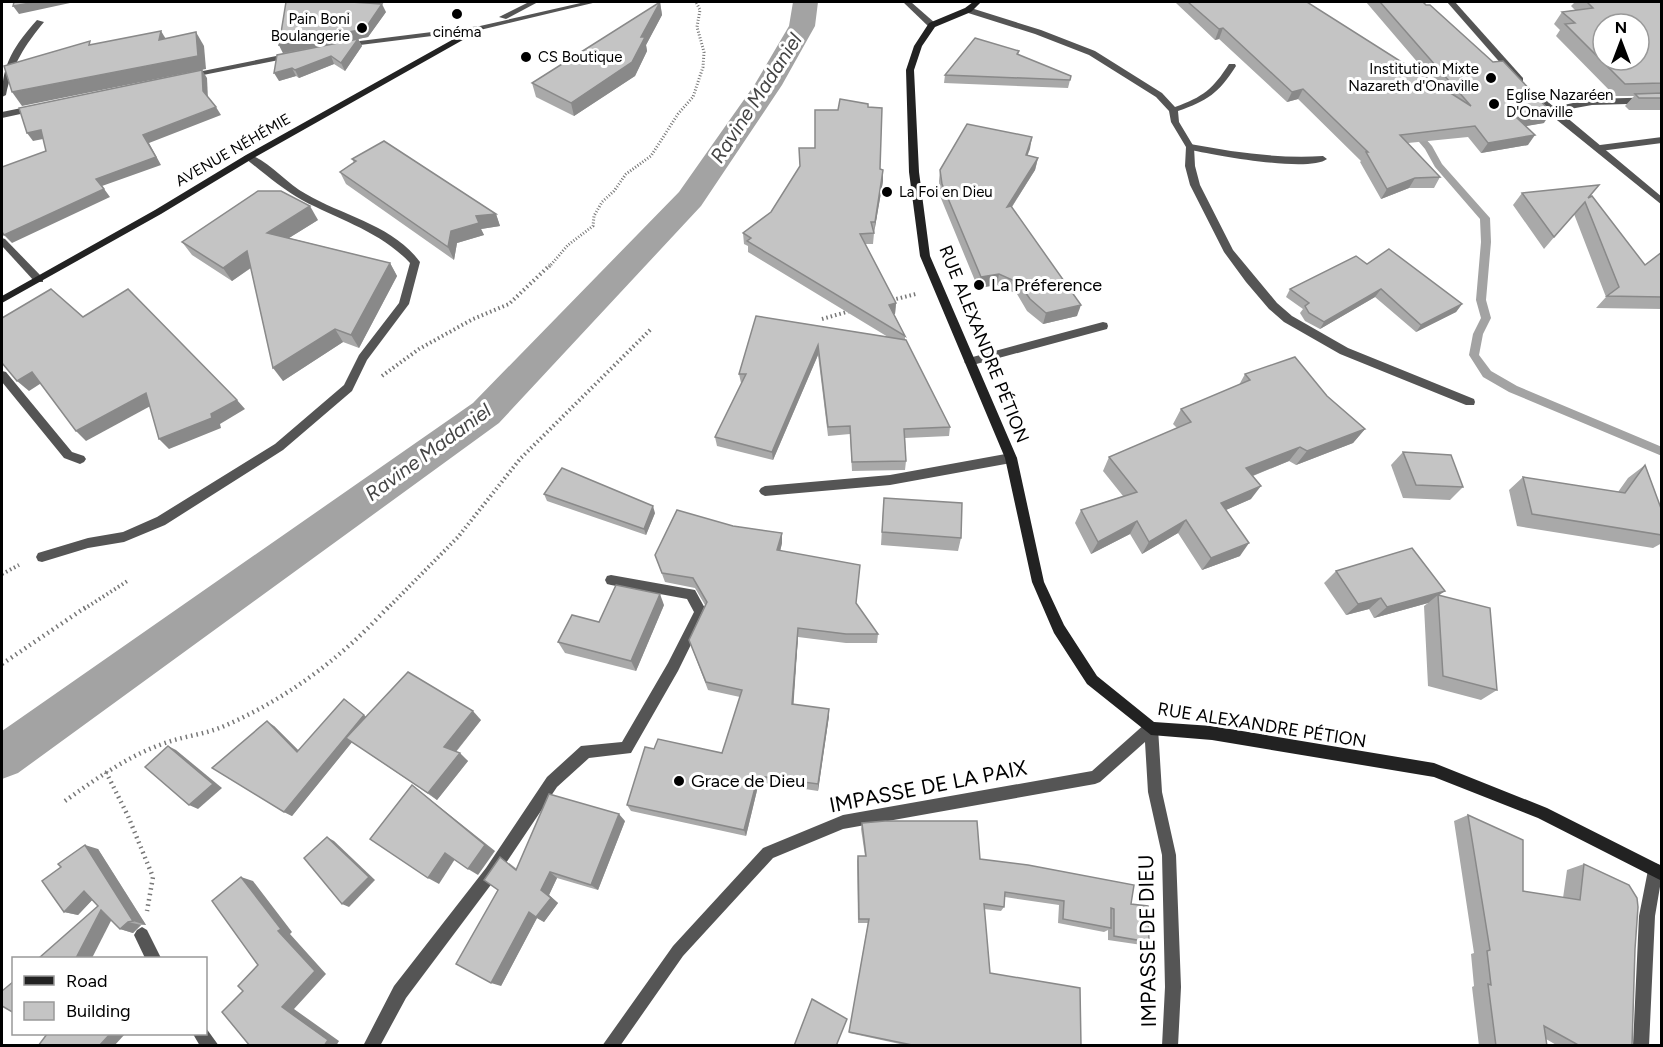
<svg xmlns="http://www.w3.org/2000/svg" width="1663" height="1047" font-family="Figtree,sans-serif">
	<style>
		.lines { fill: none; stroke-linecap: round; stroke-linejoin: round }
		.stream { fill: #a3a3a3; fill-rule: evenodd }
		.canal { fill: #a3a3a3; fill-rule: evenodd }
		.path-far2 { stroke: #777; stroke-width: 3; stroke-dasharray: 1 2; stroke-linecap: butt }
		.path-far1 { stroke: #777; stroke-width: 4; stroke-dasharray: 1.5 3; stroke-linecap: butt }
		.path { stroke: #777; stroke-width: 4.5; stroke-dasharray: 1.5 4; stroke-linecap: butt }
		.lane { fill: #555; fill-rule: evenodd }
		.street { fill: #555; fill-rule: evenodd }
		.secondary { fill: #222; fill-rule: evenodd }
		.wall { fill: #a9a9a9 }
		.shaded-wall { fill: #898989 }
		.building { fill: #c4c4c4; stroke: #898989; stroke-width: 1.5; fill-rule: evenodd }
		.poi-dot { fill: #000; stroke: #fff; stroke-width: 2 }
		.labels { text-anchor: middle; dominant-baseline: central; stroke-width: 6; stroke-linejoin: round; paint-order: stroke }
		.far-poi-label { font-size: 15px; fill: #000; stroke: #fff; text-anchor: start }
		.far-street-label { font-size: 15px; fill: #000; stroke: #fff }
		.poi-label { font-size: 18px; fill: #000; stroke: #fff; text-anchor: start }
		.street-label { font-size: 18px; fill: #000; stroke: #fff }
		.water-label { font-size: 20px; font-style: italic; fill: #444; stroke: #fff }
		.near-street-label { font-size: 21px; fill: #000; stroke: #fff }
	</style>
	<rect width="100%" height="100%" fill="#fff"/>
	<g class="lines">
		<!-- stream -->
		<polygon class="stream" points="1412,126 1415,127 1432,146 1442,164 1490,218 1491,242 1486,300 1491,318 1483,334 1479,355 1491,371 1517,386 1662,447 1662,456 1509,392 1483,377 1469,355 1473,334 1481,318 1476,300 1481,242 1480,219 1435,167 1425,149 1408,129"/>
		<!-- canal -->
		<polygon class="canal" points="793,2 818,2 815,26 782,85 701,206 499,423 18,773 2,779 2,731 473,403 679,192 755,84 789,26"/>
		<!-- path-far2 -->
		<polyline class="path-far2" points="549,267 568,245 593,226 594,216 602,202 614,191 626,174 651,156 678,114 693,97 703,67 704,52 697,27 700,10 696,2"/>
		<!-- path-far1 -->
		<g class="path-far1">
			<polyline points="892,300 916,294"/>
			<polyline points="822,319 850,311"/>
			<polyline points="382,376 419,349 473,319 509,304 550,265"/>
			<polyline points="2,574 19,565"/>
			<polyline points="84,609 129,580"/>
			<polyline points="387,609 458,537 520,459 651,329"/>
		</g>
		<!-- path -->
		<g class="path">
			<polyline points="2,664 86,607"/>
			<polyline points="106,772 128,816 153,877 147,911"/>
			<path d="M65 801C97 778 131 754 168 742 186 736 205 734 222 727 285 700 342 658 388 607"/>
		</g>
		<!-- lane -->
		<g class="lane">
			<polygon points="1662,137 1662,143 1600,151 1596,148 1600,145"/>
			<path d="M1190 144C1234 152 1278 159 1323 156L1327 159C1309 173 1212 155 1187 149L1186 147Z"/>
			<polygon points="1103,322 1107,323 1108,326 1107,329 969,366 964,362 969,358"/>
			<polygon points="2,371 6,372 72,452 84,456 86,459 84,462 80,464 64,458 2,382"/>
			<polygon points="1011,453 1017,458 1011,463 890,485 765,496 761,494 759,491 761,488 765,486 890,475"/>
		</g>
		<!-- street -->
		<g class="street">
			<polygon points="529,2 538,2 506,19 499,17"/>
			<polygon points="585,2 597,2 480,30 344,47 340,45 344,43 480,26"/>
			<polygon points="903,2 911,2 935,23 935,27 929,27"/>
			<polygon points="1447,2 1455,2 1523,78 1523,82 1517,82"/>
			<path d="M965 8H971L1041 30 1095 51 1162 93 1175 107C1203 97 1213 89 1229 64H1235L1236 66C1219 93 1207 101 1178 111L1179 122 1194 147 1195 166 1200 185 1233 250 1277 303 1292 316 1348 348 1474 399 1475 402 1474 405H1466L1340 354 1284 322 1269 309 1246 282 1224 252 1190 185 1185 166 1186 147 1171 122 1169 111 1156 97 1089 55 1035 34 965 12Z"/>
			<path d="M37 20 44 22C25 45 12 65 6 95L2 97C2 63 15 45 37 20Z"/>
			<polygon points="291,53 295,55 294,57 188,78 184,76 188,74"/>
			<polygon points="1529,91 1535,91 1554,107 1592,99 1662,97 1662,103 1592,105 1559,111 1662,197 1662,205 1547,112 1529,95"/>
			<polygon points="36,105 39,106 39,110 2,118 2,112"/>
			<path d="M249 154C270 162 286 183 306 194 343 216 393 225 420 262L409 304 367 360 352 391 283 450 165 525 124 542 88 548 42 562 38 561 36 557 38 553 88 538 123 532 157 517 275 444 344 385 359 355 399 303 410 263C380 231 339 220 302 200 282 189 264 173 246 159L245 157Z"/>
			<polygon points="2,238 5,239 43,278 43,282 35,282 2,246"/>
			<polygon points="611,575 695,590 707,612 678,671 631,753 589,758 557,787 496,878 406,998 380,1046 363,1046 394,986 486,868 547,777 581,746 622,742 668,663 694,612 687,599 611,585 607,584 605,580 607,576"/>
			<polygon points="1151,721 1156,723 1158,728 1162,792 1176,855 1181,987 1178,1046 1162,1046 1165,987 1162,855 1148,792 1145,742 1100,782 1095,784 843,829 773,858 683,956 620,1046 602,1046 673,946 763,848 843,815 1092,771 1146,723"/>
			<polygon points="1655,863 1660,865 1662,875 1655,916 1649,1046 1633,1046 1639,916 1648,870 1650,865"/>
			<polygon points="142,927 147,930 161,958 145,958 134,935 137,930"/>
			<polygon points="206,1028 219,1046 200,1046 193,1034 206,1034"/>
		</g>
		<!-- secondary -->
		<g class="secondary">
			<polygon points="973,2 981,2 971,12 935,27 922,46 914,70 919,172 930,256 1017,458 1044,582 1064,625 1097,676 1154,722 1212,726 1434,763 1547,808 1662,866 1662,881 1538,818 1434,777 1212,740 1151,735 1087,684 1054,633 1032,582 1005,458 920,256 909,172 906,70 914,46 929,23 965,8"/>
			<polygon points="477,26 484,28 252,159 161,214 2,303 2,296 155,210 246,155"/>
		</g>
	</g>
	<!-- wall -->
	<g class="wall">
		<polygon points="660,2 662,15 646,45 647,51 635,76 574,116 536,97 532,83"/>
		<polygon points="1176,2 1307,2 1437,85 1366,2 1423,2 1544,123 1525,126 1528,145 1481,153 1468,137 1408,143 1440,177 1434,188 1409,188 1381,199 1360,162 1361,161 1298,99 1287,102 1219,39 1215,40 1176,3"/>
		<polygon points="1575,2 1662,2 1662,110 1629,110 1625,106 1634,96 1615,96 1556,36 1560,30 1554,24 1562,12 1575,10 1571,6"/>
		<polygon points="386,12 368,37 358,39 362,46 345,71 334,64 299,78 296,76 279,81 283,53 279,45"/>
		<polygon points="1019,51 1018,55 1071,76 1068,88 944,83 945,75"/>
		<polygon points="868,107 880,169 883,170 883,181 874,233 873,244 865,244 896,303 895,314 894,314 905,336 905,339 950,427 949,436 905,438 906,461 905,470 852,471 850,434 828,436 818,355 773,460 717,446 715,437 742,383 741,383 739,374 756,316 888,337 748,252 748,246 744,244 743,233 771,212 815,148 838,110"/>
		<polygon points="1032,137 1027,155 1038,158 1035,170 1012,207 1077,316 1043,324 1027,311 1017,294 997,285 978,288 940,196 939,181 940,170"/>
		<polygon points="352,159 496,214 500,226 481,229 484,235 457,243 454,260 346,184 340,172 354,163"/>
		<polygon points="1522,193 1589,198 1645,265 1662,252 1662,309 1596,308 1606,297 1574,214 1544,249 1513,205"/>
		<polygon points="318,220 289,238 390,263 397,276 359,348 343,342 283,381 251,268 232,281 192,255 182,242"/>
		<polygon points="1367,264 1462,304 1456,312 1416,332 1375,297 1320,329 1305,321 1300,313 1303,309 1286,297 1290,289"/>
		<polygon points="1245,374 1327,396 1365,429 1353,443 1296,465 1289,461 1253,476 1251,499 1226,510 1240,556 1202,570 1178,533 1142,554 1130,534 1091,554 1075,523 1081,510 1123,496 1103,471 1109,457 1177,428 1173,424 1181,409 1239,385"/>
		<polygon points="1403,452 1463,487 1450,500 1403,498 1391,465"/>
		<polygon points="1645,465 1662,511 1662,543 1653,548 1517,526 1509,490 1523,477 1618,492 1628,478"/>
		<polygon points="544,494 655,513 646,535 547,501"/>
		<polygon points="883,511 961,538 958,551 881,545"/>
		<polygon points="733,526 782,533 782,543 780,551 860,565 856,604 878,634 877,643 846,643 798,637 793,704 829,716 818,791 759,782 746,836 631,811 627,805 654,749 722,753 740,697 708,690 689,640 705,605 695,588 665,582 655,555"/>
		<polygon points="1336,571 1439,595 1497,690 1481,700 1428,686 1424,606 1428,603 1374,618 1369,609 1346,615 1324,583"/>
		<polygon points="664,605 636,671 565,653 558,642 599,622"/>
		<polygon points="366,717 481,720 456,752 468,761 437,800 352,742 292,816 284,812 274,726 298,750"/>
		<polygon points="1468,815 1523,891 1563,898 1567,870 1584,864 1635,949 1632,1046 1558,1046 1546,1039 1547,1046 1479,1046 1472,987 1474,986 1471,954 1474,953 1454,821"/>
		<polygon points="625,821 598,890 557,878 549,895 558,903 544,922 537,918 501,986 498,890 509,863 517,869"/>
		<polygon points="862,823 1131,904 1149,942 1142,945 1108,940 1108,930 1104,932 1058,923 1059,905 1005,897 1004,907 1001,911 984,909 990,973 1081,1046 909,1046 849,1033 868,923 858,923 857,861 858,856 865,856 861,829"/>
		<polygon points="98,849 146,925 141,925 133,933 120,929 92,900 78,915 64,912 61,867"/>
	</g>
	<!-- shaded-wall -->
	<g class="shaded-wall">
		<polygon points="36,2 69,2 70,3 19,14 13,6"/>
		<polygon points="660,2 662,15 646,45 647,51 635,76 574,116 571,103 641,37"/>
		<polygon points="382,4 386,12 368,37 358,39 362,46 345,71 341,63 358,39 283,53 279,45"/>
		<polygon points="1223,28 1219,39 1215,40 1219,29"/>
		<polygon points="161,31 169,44 159,40"/>
		<polygon points="196,32 204,46 206,69 22,106 12,92"/>
		<polygon points="331,56 334,64 299,78 295,70"/>
		<polygon points="292,68 296,76 279,81 274,73"/>
		<polygon points="202,70 207,78 208,99 203,91"/>
		<polygon points="1303,89 1298,99 1287,102 1292,92"/>
		<polygon points="216,107 221,115 149,143 161,165 102,186 110,197 12,243 4,235 96,179 143,135"/>
		<polygon points="1551,112 1544,123 1510,129 1517,118"/>
		<polygon points="41,130 48,138 33,141 27,133"/>
		<polygon points="1535,135 1528,145 1481,153 1488,143"/>
		<polygon points="1032,137 1030,149 1023,167 1026,155"/>
		<polygon points="1038,158 1035,170 1004,219 1007,207"/>
		<polygon points="883,170 883,181 874,233 875,222"/>
		<polygon points="1415,178 1409,188 1381,199 1387,189"/>
		<polygon points="310,206 318,220 276,246 267,233"/>
		<polygon points="496,214 500,226 481,229 484,235 457,243 454,260 448,247 451,231 476,216"/>
		<polygon points="247,251 256,264 232,281 223,268"/>
		<polygon points="390,263 397,276 359,348 351,335"/>
		<polygon points="999,274 997,285 978,288 981,277"/>
		<polygon points="1381,289 1375,297 1320,329 1324,322"/>
		<polygon points="896,303 895,314 888,315 889,305"/>
		<polygon points="1462,304 1456,312 1416,332 1421,325"/>
		<polygon points="1081,305 1077,316 1043,324 1046,313"/>
		<polygon points="335,329 343,342 283,381 273,368"/>
		<polygon points="818,345 818,355 773,460 772,452"/>
		<polygon points="32,372 43,382 29,391 17,381"/>
		<polygon points="146,393 156,403 86,441 76,431"/>
		<polygon points="237,400 245,409 220,424 221,428 169,449 159,439"/>
		<polygon points="1365,429 1353,443 1296,465 1307,451"/>
		<polygon points="1300,447 1289,461 1237,482 1246,468"/>
		<polygon points="1261,486 1251,499 1212,516 1221,503"/>
		<polygon points="653,506 655,513 646,535 644,529"/>
		<polygon points="1186,520 1178,533 1142,554 1149,542"/>
		<polygon points="1137,521 1130,534 1091,554 1098,542"/>
		<polygon points="782,533 782,543 778,560 777,550"/>
		<polygon points="1249,543 1240,556 1202,570 1211,558"/>
		<polygon points="1445,591 1438,596 1438,595 1428,603 1374,618 1387,607"/>
		<polygon points="660,594 664,605 636,671 631,661"/>
		<polygon points="1381,598 1369,609 1346,615 1358,604"/>
		<polygon points="798,628 798,637 793,712 792,704"/>
		<polygon points="344,699 370,720 292,816 284,812"/>
		<polygon points="829,709 829,716 818,791 818,784"/>
		<polygon points="473,711 481,720 453,755 444,747"/>
		<polygon points="267,721 274,726 304,756 297,752"/>
		<polygon points="168,746 176,750 222,788 198,809 189,805"/>
		<polygon points="460,753 468,761 437,800 428,793"/>
		<polygon points="758,776 759,782 746,836 744,830"/>
		<polygon points="412,785 495,851 478,875 468,869"/>
		<polygon points="619,814 625,821 598,890 591,885"/>
		<polygon points="327,837 334,841 375,880 349,907 342,904"/>
		<polygon points="85,845 98,849 146,925 133,921"/>
		<polygon points="445,853 455,859 439,884 428,878"/>
		<polygon points="550,872 557,878 549,895 558,903 544,922 537,918 501,986 491,983"/>
		<polygon points="241,877 253,881 292,932 290,934 326,974 294,1009 339,1041 336,1046 324,1046 282,1007 278,931"/>
		<polygon points="84,891 97,895 78,915 64,912"/>
		<polygon points="101,910 115,913 92,958 76,958"/>
		<polygon points="128,922 141,925 133,933 120,929"/>
		<polygon points="110,1034 125,1034 114,1046 99,1046"/>
	</g>
	<!-- building -->
	<g class="building">
		<polygon points="14,2 36,2 13,6"/>
		<polygon points="286,2 351,2 382,4 365,29 279,45"/>
		<polygon points="660,2 641,37 645,37 632,62 571,103 532,83"/>
		<polygon points="1188,2 1307,2 1471,106 1380,2 1423,2 1426,5 1430,5 1493,62 1503,61 1551,112 1517,118 1535,135 1488,143 1475,126 1400,135 1440,177 1415,178 1387,189 1366,152 1368,152 1303,89 1292,92 1223,28 1219,29"/>
		<path d="M1587 2H1662V83L1625 84 1565 24 1575 23 1562 12 1593 8ZM1603 24H1639V60H1603Z"/>
		<polygon points="161,31 159,40 196,32 198,56 12,92 4,66 90,41 89,45"/>
		<polygon points="975,38 1019,51 1017,54 1071,76 1070,80 945,75"/>
		<polygon points="358,39 341,63 331,56 295,70 292,68 274,73 277,55"/>
		<polygon points="202,70 203,91 216,107 143,135 156,157 96,179 104,189 4,235 2,232 2,167 46,151 41,130 27,133 19,108"/>
		<polygon points="1662,93 1662,98 1639,98 1635,94"/>
		<polygon points="840,99 868,104 868,107 882,108 880,169 883,170 875,222 871,222 874,233 860,234 896,303 889,305 905,336 747,241 751,238 743,233 771,212 800,166 799,148 815,148 815,110 838,110"/>
		<polygon points="967,124 1032,137 1026,155 1038,158 1007,207 1011,206 1081,305 1046,313 1030,299 1019,283 999,274 981,277 942,184 940,170"/>
		<polygon points="384,141 496,214 476,216 479,223 451,231 448,247 340,172 356,161 352,159"/>
		<polygon points="1599,185 1588,198 1592,196 1645,265 1662,252 1662,297 1607,296 1619,287 1585,202 1554,237 1522,193"/>
		<polygon points="258,191 281,191 310,206 267,233 390,263 351,335 335,329 273,368 247,251 223,268 182,242"/>
		<polygon points="1389,249 1462,304 1421,325 1381,289 1324,322 1309,313 1305,306 1309,303 1290,289 1356,256 1367,264"/>
		<polygon points="51,289 83,317 128,289 237,400 211,414 212,418 159,439 146,393 76,431 32,372 17,381 2,363 2,318"/>
		<polygon points="756,316 906,340 950,427 904,429 906,461 852,462 850,426 828,427 818,345 772,452 715,437 746,374 739,374"/>
		<polygon points="1295,357 1327,396 1365,429 1307,451 1300,447 1246,468 1261,486 1221,503 1249,543 1211,558 1186,520 1149,542 1137,521 1098,542 1081,510 1137,492 1109,457 1191,422 1181,409 1250,380 1245,374"/>
		<polygon points="1403,452 1451,455 1463,487 1416,485"/>
		<polygon points="1645,465 1662,511 1662,535 1532,514 1523,477 1625,493"/>
		<polygon points="562,468 653,506 644,529 544,494"/>
		<polygon points="884,498 962,503 961,538 882,532"/>
		<polygon points="677,510 733,526 782,533 777,550 860,565 856,603 878,634 846,634 798,628 792,704 829,709 818,784 758,776 744,830 627,805 645,747 654,749 658,739 722,753 742,690 706,682 689,640 707,602 693,578 662,573 655,555"/>
		<polygon points="1412,548 1445,591 1387,607 1381,598 1358,604 1336,571"/>
		<polygon points="616,585 660,594 631,661 558,642 572,615 599,622"/>
		<polygon points="1438,595 1490,608 1497,690 1443,676"/>
		<polygon points="408,672 473,711 444,747 460,753 428,793 346,738"/>
		<polygon points="344,699 364,715 284,812 212,768 267,721 297,752"/>
		<polygon points="168,746 213,784 189,805 145,767"/>
		<polygon points="412,785 485,845 468,869 445,853 428,878 370,839"/>
		<polygon points="549,794 619,814 591,885 550,872 541,890 551,898 536,917 529,912 491,983 456,964 498,890 484,880 500,857 516,870"/>
		<polygon points="1468,815 1523,840 1523,891 1580,900 1584,864 1629,885 1637,898 1638,907 1635,949 1632,1046 1580,1046 1544,1026 1547,1046 1496,1046 1488,984 1491,985 1487,951 1490,950"/>
		<polygon points="885,821 977,821 980,859 1028,865 1134,885 1131,904 1148,906 1149,942 1114,936 1114,909 1111,908 1111,928 1063,919 1064,901 1005,892 1004,907 984,904 990,973 1080,988 1081,1046 917,1046 849,1032 869,919 859,919 858,856 866,856 862,823"/>
		<polygon points="327,837 369,877 342,904 304,858"/>
		<polygon points="85,845 133,921 128,922 120,929 101,910 76,958 39,958 98,906 84,891 64,912 42,881 61,867 58,864"/>
		<polygon points="241,877 281,929 278,931 315,971 282,1007 328,1040 324,1046 250,1046 222,1012 243,991 238,986 258,965 212,901"/>
		<polygon points="14,981 14,1013 2,1006 2,991"/>
		<polygon points="812,999 847,1019 836,1046 794,1046"/>
		<polygon points="47,1034 110,1034 99,1046 38,1046"/>
	</g>
	<!-- markers -->
	<g class="poi-dot">
		<circle cx="457" cy="14" r="6"/>
		<circle cx="362" cy="28" r="6"/>
		<circle cx="526" cy="57" r="6"/>
		<circle cx="1491" cy="78" r="6"/>
		<circle cx="1494" cy="104" r="6"/>
		<circle cx="887" cy="192" r="6"/>
		<circle cx="979" cy="285" r="6"/>
		<circle cx="679" cy="781" r="6"/>
	</g>
	<g class="labels">
		<!-- far-poi labels -->
		<g class="far-poi-label">
			<text x="350" y="19" text-anchor="end">Pain Boni<tspan x="350" dy="17">Boulangerie</tspan></text>
			<text x="457" y="32" text-anchor="middle">cinéma</text>
			<text x="538" y="57">CS Boutique</text>
			<text x="1479" y="69" text-anchor="end">Institution Mixte<tspan x="1479" dy="17">Nazareth d'Onaville</tspan></text>
			<text x="1506" y="95">Eglise Nazaréen<tspan x="1506" dy="17">D'Onaville</tspan></text>
			<text x="899" y="192">La Foi en Dieu</text>
		</g>
		<!-- far-street labels -->
		<g class="far-street-label">
			<text transform="translate(233 150) rotate(-30)">AVENUE NÉHÉMIE</text>
		</g>
		<!-- poi labels -->
		<g class="poi-label">
			<text x="991" y="285">La Préference</text>
			<text x="691" y="781">Grace de Dieu</text>
		</g>
		<!-- street labels -->
		<g class="street-label">
			<text transform="translate(984 344) rotate(68)">RUE ALEXANDRE PÉTION</text>
			<text transform="translate(1262 725) rotate(9)">RUE ALEXANDRE PÉTION</text>
		</g>
		<!-- water labels -->
		<g class="water-label">
			<text transform="translate(756 98) rotate(-57)">Ravine Madaniel</text>
			<text transform="translate(428 452) rotate(-36)">Ravine Madaniel</text>
		</g>
		<!-- near-street labels -->
		<g class="near-street-label">
			<text transform="translate(928 786) rotate(-11)">IMPASSE DE LA PAIX</text>
			<text transform="translate(1147 941) rotate(-91)">IMPASSE DE DIEU</text>
		</g>
	</g>
	<!-- border -->
	<rect width="1663" height="1047" fill="none" stroke="#000000" stroke-width="6"/>
	<!-- legend -->
	<rect x="12" y="957" width="195" height="78" fill="#ffffff" stroke="#999999" stroke-width="1.5"/>
	<rect x="24" y="976" width="30" height="9" fill="#222222" stroke="#999999" stroke-width="1.5"/>
	<text x="66" y="987" font-size="18" fill="#000000">Road</text>
	<rect x="24" y="1002" width="30" height="18" fill="#c4c4c4" stroke="#999999" stroke-width="1.5"/>
	<text x="66" y="1017" font-size="18" fill="#000000">Building</text>
	<!-- north arrow -->
	<g transform="translate(1621 42)"><circle r="28" fill="#ffffff" stroke="#999999" stroke-width="1.5"/>
	<path d="M0-4.5L10 22L0 15L-10 22Z" fill="#000000"/>
	<text y="-9" font-size="16" font-weight="bold" text-anchor="middle" fill="#000000">N</text>
	</g>
</svg>
